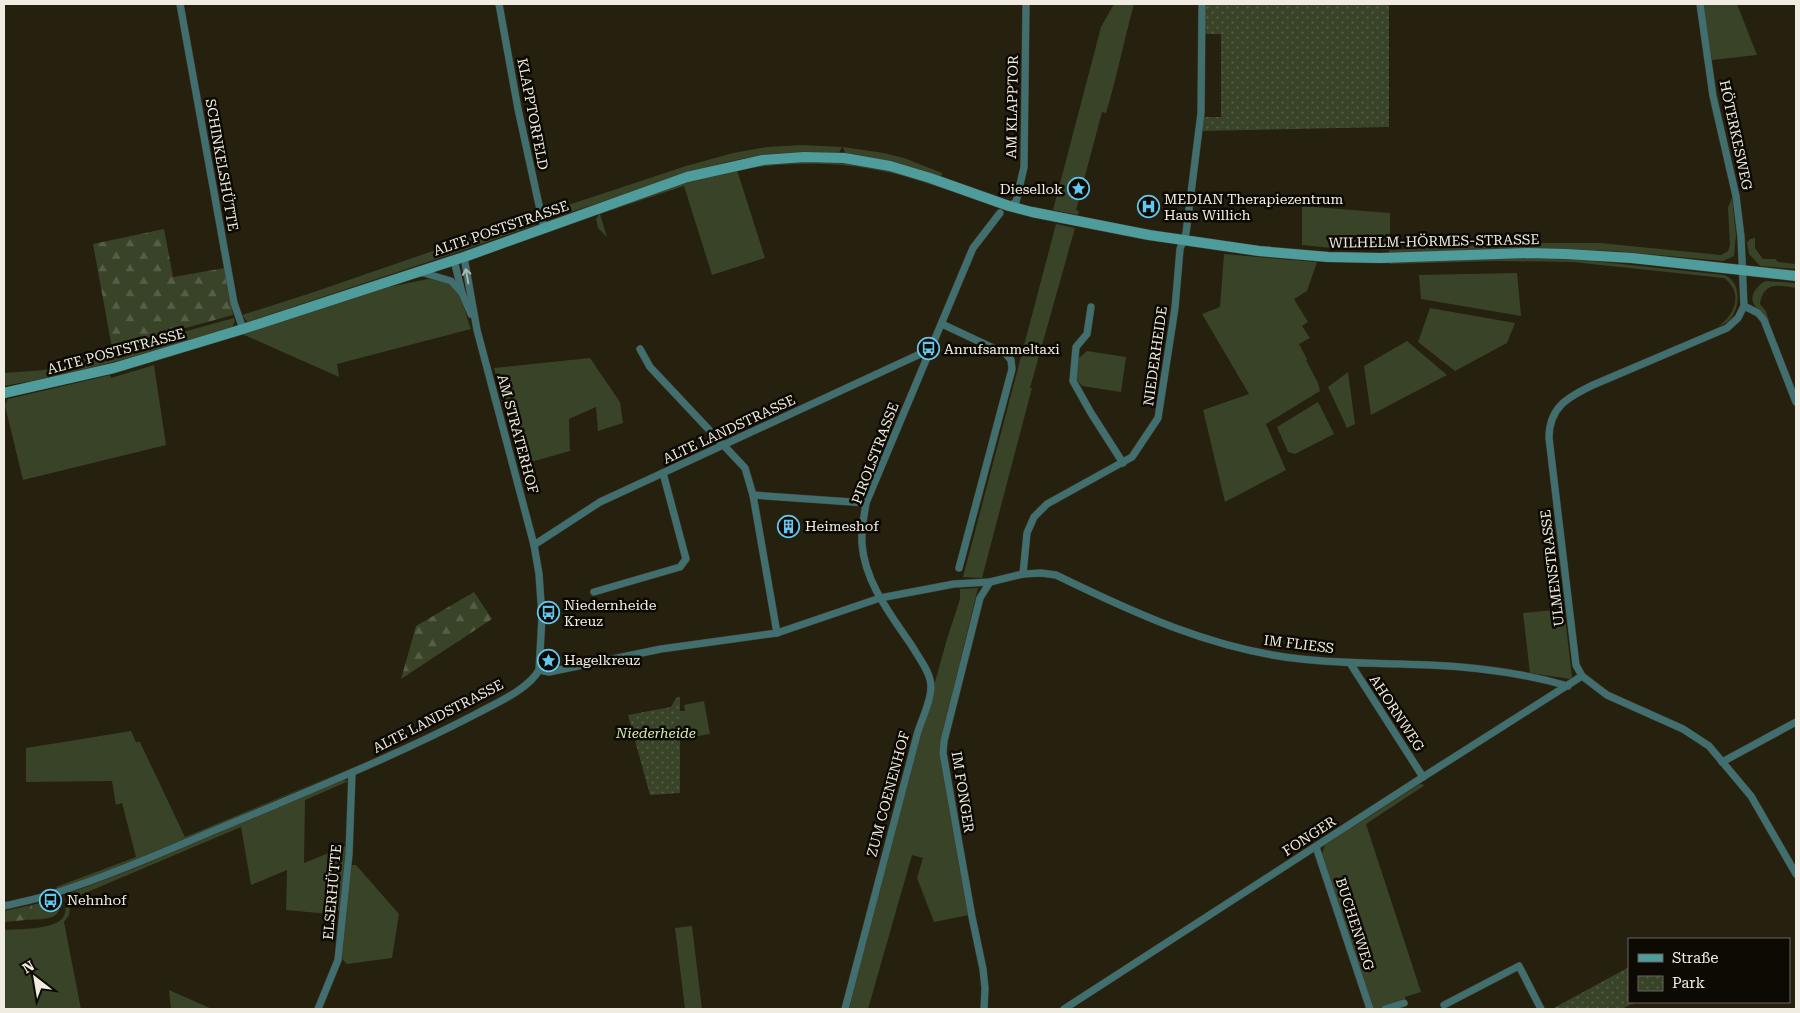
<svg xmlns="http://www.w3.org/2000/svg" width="1800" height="1013" font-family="'Roboto Serif',serif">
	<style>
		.grass { fill: #384327 }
		.forest { fill: url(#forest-firs) }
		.park { fill: url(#park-dots) }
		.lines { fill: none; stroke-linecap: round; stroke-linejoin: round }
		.street-casing { stroke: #423d2c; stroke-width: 8 }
		.secondary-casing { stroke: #423d2c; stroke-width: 11 }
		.street { stroke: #416f6f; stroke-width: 7 }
		.secondary { stroke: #4e9c9b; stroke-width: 10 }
		.oneway { stroke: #aabab3 }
		.labels { text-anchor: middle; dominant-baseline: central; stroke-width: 5; stroke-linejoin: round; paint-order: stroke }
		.street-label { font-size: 14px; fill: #f0ece1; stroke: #0d0a04 }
		.poi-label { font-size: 14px; fill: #f0ece1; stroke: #0d0a04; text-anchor: start }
		.park-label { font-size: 14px; font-style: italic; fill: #d6eeb1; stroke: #0d0a04 }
	</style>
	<defs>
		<pattern id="forest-firs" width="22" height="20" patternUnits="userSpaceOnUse" patternTransform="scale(1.25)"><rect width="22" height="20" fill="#384327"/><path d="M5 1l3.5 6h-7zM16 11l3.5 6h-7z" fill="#555e46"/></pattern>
		<pattern id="park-dots" width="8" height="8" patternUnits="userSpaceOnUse" patternTransform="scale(1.25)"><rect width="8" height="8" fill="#384327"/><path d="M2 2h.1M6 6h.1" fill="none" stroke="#555e46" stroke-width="1.8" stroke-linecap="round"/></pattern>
	</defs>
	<rect width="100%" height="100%" fill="#26200e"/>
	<!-- grass -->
	<g class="grass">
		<path d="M1114 4H1134C1124 40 1117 77 1106 113L1102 112 1076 210 1079 211 1078 215 1053 210 1101 27Z"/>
		<polygon points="1702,4 1737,4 1757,55 1712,60"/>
		<polygon points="802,145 842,147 839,153 793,153 746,158 723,163 691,172 547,220 544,213 686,166 733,153 767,147"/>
		<polygon points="843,147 884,153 904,158 942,173 941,177 845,153"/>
		<path d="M786 162C817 162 848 162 879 168 913 174 946 188 978 200 943 189 908 175 871 169 826 161 782 163 737 170L765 258 712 275 684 186 600 214 607 237 598 228 596 219 601 211 694 180 733 169Z"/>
		<polygon points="1732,197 1736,235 1734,256 1723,261 1613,251 1575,250 1389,254 1389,250 1332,248 1302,245 1302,206 1390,213 1390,250 1528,243 1600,243 1721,255 1728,251 1730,245 1728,208"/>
		<polygon points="537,215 535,225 467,249 247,322 242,315 311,293"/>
		<polygon points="1056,224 1075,228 1030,388 1032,388 982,578 963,577"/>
		<polygon points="1755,238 1755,248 1763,259 1775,259 1778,262 1796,264 1796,269 1760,266 1749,254 1747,243 1750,239"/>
		<polygon points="1224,254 1317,262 1307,291 1294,299 1308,322 1302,326 1310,338 1299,344 1307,359 1306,360 1318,383 1320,391 1266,424 1286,470 1225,502 1203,410 1249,394 1202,314 1220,307"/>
		<path d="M1521 258 1584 260 1724 275C1742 281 1741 310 1728 321 1725 324 1720 325 1717 327 1735 316 1744 293 1724 278L1572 262 1497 261 1389 264V262Z"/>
		<polygon points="1517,273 1521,316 1421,299 1419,275"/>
		<path d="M428 279C460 279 462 304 471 329L337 364 339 377 242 334 379 289Z"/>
		<path d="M1766 281 1796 283V288C1778 285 1764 281 1760 304L1766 311 1770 324C1765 312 1747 306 1754 292 1757 287 1761 283 1766 281Z"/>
		<polygon points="1430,308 1515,323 1507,343 1455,371 1418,342"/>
		<path d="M234 318 235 321 232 328C156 351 82 373 4 386V373L44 370Z"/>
		<polygon points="1407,341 1447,375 1371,415 1364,366"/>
		<polygon points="1087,351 1126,357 1121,392 1082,386 1076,379 1079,358"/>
		<polygon points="590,358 620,402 623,423 598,431 596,407 569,419 570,451 520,465 494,368"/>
		<polygon points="154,365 166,445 23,480 6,410 5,405 8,399 110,375 111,378"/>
		<polygon points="1348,372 1355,424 1347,428 1328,387"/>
		<polygon points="1318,402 1334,434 1295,454 1288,452 1277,427"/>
		<polygon points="978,588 941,739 940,754 969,915 934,922 917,878 923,858 912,855 868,1009 849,1009 890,843 947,639 960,599 960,589"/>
		<polygon points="1564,609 1572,677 1570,679 1530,673 1523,613"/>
		<polygon points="704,701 710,734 680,739 680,711 685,711 684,705"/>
		<polygon points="131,731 136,742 140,742 185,837 358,765 136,860 59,889 56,887 136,857 122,803 116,805 112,781 26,782 26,748"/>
		<path d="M342 780 349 781 305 800 304 863 346 846 340 910 329 914 286 910 287 870 251 885 241 827 71 899 69 915 64 922 81 1009H4V930C18 929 57 930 64 916 68 907 63 903 70 893L136 868Z"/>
		<polygon points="1420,784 1425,785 1366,824 1421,992 1405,997 1405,1001 1376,1009 1373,1008 1322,854 1325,845"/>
		<polygon points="351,865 356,865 399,914 392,958 347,964 342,959"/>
		<path d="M53 899 58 902C65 921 39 919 26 920L33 911 32 905Z"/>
		<polygon points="692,926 702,1009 685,1009 675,928"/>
		<polygon points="169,990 212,1009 171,1009"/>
	</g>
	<!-- forest -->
	<g class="forest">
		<polygon points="164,229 173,277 225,268 233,315 112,348 93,244"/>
		<polygon points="474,592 492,619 401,679 416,626"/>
		<polygon points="32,905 33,911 26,920 4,922 4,911"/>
	</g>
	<!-- park -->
	<g class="park">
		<polygon points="1204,4 1389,4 1389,127 1202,131 1203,117 1221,117 1221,34 1204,34"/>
		<polygon points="680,697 680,793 650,795 628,715 671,707 676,698"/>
		<polygon points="1629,967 1629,1002 1636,1002 1622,1009 1552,1009"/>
	</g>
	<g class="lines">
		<defs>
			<g id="street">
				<polyline points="180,4 234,303 243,329"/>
				<polyline points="499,4 518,109 544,228"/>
				<path d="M1700 4 1713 96 1736 196 1741 237 1744 306 1738 318 1727 328 1593 385C1568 397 1549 407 1549 438L1576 665 1582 676 1607 695 1683 729 1709 746 1751 796 1796 874"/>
				<polyline points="1009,206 1016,202 1024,167 1026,4"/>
				<polyline points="454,260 462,293 471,314"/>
				<polyline points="421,273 424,273 451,281 462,293"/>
				<polyline points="1744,306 1758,313 1764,320 1796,402"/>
				<polyline points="1091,307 1087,334 1076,347 1073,381 1091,413 1123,463"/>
				<polyline points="942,324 1006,354 1011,360 1012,369 959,568"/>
				<polyline points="640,349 650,367 745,468 753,495 777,633"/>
				<polyline points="753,495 866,503"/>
				<polyline points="534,545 600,502 931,349"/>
				<polyline points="1023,574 1027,533 1034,517 1047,504 1132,457 1158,418 1175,308 1180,249 1186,233 1201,113 1202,4"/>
				<polyline points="594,592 680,567 686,559 663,473"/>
				<polyline points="1350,663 1423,777"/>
				<path d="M539 670 549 672 661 649 777 633 880 598 954 584 990 582 1023 574 1041 573 1056 575C1134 613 1214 650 1301 659 1344 664 1387 663 1430 665 1476 667 1523 673 1568 686"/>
				<polyline points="1722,762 1796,722"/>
				<polyline points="1316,847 1370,1009"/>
				<path d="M4 906C21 902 38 899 55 893 121 872 185 842 249 816 325 784 401 753 474 715 494 704 528 690 539 670L542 617 539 574 534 545 477 330 464 257"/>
				<polyline points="1444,1005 1519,966 1541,1009"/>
				<polyline points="318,1009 338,960 349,854 352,773"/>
				<path d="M845 1009 917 735C921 720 931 703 931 687 931 673 919 658 912 646 891 615 865 583 862 544 861 531 864 516 866 503L973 248 1000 213"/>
				<polyline points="984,1009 985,988 983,969 972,917 943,753 944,741 980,598 990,582"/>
				<polyline points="1064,1009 1423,777 1582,676"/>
				<polyline points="1385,1009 1404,1003"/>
			</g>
			<polyline id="secondary" points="4,393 114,368 243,329 464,257 687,177 763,160 804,157 844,158 890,166 930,178 1009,206 1032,212 1149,235 1259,251 1328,257 1381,258 1528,253 1566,254 1632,258 1796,276"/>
		</defs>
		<!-- street casing -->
		<use href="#street" class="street-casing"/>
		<!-- secondary casing -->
		<use href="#secondary" class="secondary-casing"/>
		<!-- street -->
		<use href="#street" class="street"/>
		<!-- secondary -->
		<use href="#secondary" class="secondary"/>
	</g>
	<!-- one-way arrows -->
	<defs><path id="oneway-shaft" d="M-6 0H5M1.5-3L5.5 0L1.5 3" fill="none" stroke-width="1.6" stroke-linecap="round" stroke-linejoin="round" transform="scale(1.25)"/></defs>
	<use class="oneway" href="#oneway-shaft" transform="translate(467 276) rotate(-100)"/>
	<!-- icons -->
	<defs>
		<symbol id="sight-ring" viewBox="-11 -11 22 22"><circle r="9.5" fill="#0d0a04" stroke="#64c5ee" stroke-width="1.5"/><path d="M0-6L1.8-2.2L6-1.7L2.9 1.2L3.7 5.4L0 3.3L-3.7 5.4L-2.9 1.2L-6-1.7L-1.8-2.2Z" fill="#64c5ee"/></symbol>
		<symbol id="hospital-ring" viewBox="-11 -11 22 22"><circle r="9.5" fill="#0d0a04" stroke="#64c5ee" stroke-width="1.5"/><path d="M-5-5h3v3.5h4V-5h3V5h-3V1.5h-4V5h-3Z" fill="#64c5ee"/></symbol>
		<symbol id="bus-ring" viewBox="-11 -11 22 22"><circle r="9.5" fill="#0d0a04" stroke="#64c5ee" stroke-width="1.5"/><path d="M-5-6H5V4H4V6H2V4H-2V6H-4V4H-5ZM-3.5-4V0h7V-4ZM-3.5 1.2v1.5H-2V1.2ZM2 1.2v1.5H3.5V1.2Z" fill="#64c5ee"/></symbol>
		<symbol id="building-ring" viewBox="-11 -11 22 22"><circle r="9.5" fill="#0d0a04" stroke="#64c5ee" stroke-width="1.5"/><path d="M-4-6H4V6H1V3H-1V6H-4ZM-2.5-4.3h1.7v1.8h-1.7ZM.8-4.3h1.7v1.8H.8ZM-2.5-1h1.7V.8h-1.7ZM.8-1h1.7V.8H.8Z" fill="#64c5ee"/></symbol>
	</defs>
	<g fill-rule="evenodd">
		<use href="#sight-ring" x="1066" y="176" width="25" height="25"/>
		<use href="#hospital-ring" x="1136" y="194" width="25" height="25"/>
		<use href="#bus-ring" x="916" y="336" width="25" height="25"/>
		<use href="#building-ring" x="776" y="514" width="25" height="25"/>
		<use href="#bus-ring" x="536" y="600" width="25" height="25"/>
		<use href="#sight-ring" x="536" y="648" width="25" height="25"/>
		<use href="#bus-ring" x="38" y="888" width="25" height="25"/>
	</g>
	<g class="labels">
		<!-- street labels -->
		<g class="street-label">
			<text transform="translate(1012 107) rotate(-89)">AM KLAPPTOR</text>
			<text transform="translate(533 114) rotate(79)">KLAPPTORFELD</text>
			<text transform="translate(1736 135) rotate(78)">HÖTERKESWEG</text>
			<text transform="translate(222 165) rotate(80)">SCHINKELSHÜTTE</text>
			<text transform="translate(501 228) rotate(-19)">ALTE POSTSTRASSE</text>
			<text transform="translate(1434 241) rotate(-1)">WILHELM-HÖRMES-STRASSE</text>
			<text transform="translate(116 351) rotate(-15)">ALTE POSTSTRASSE</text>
			<text transform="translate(1155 356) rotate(-82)">NIEDERHEIDE</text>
			<text transform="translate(729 429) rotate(-25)">ALTE LANDSTRASSE</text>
			<text transform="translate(518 434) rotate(75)">AM STRATERHOF</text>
			<text transform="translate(875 453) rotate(-69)">PIROLSTRASSE</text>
			<text transform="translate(1552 568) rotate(-97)">ULMENSTRASSE</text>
			<text transform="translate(1299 644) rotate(7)">IM FLIESS</text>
			<text transform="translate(1397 713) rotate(57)">AHORNWEG</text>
			<text transform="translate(438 716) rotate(-27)">ALTE LANDSTRASSE</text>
			<text transform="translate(963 792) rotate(81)">IM FONGER</text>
			<text transform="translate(888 794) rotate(-75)">ZUM COENENHOF</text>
			<text transform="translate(1309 836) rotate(-33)">FONGER</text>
			<text transform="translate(332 892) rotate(-85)">ELSERHÜTTE</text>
			<text transform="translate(1355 924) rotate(72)">BUCHENWEG</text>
		</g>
		<!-- poi labels -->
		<g class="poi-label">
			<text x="1063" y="189" text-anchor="end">Diesellok</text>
			<text x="1164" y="199">MEDIAN Therapiezentrum<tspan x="1164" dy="16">Haus Willich</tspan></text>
			<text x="944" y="349">Anrufsammeltaxi</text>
			<text x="805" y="526">Heimeshof</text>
			<text x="564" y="605">Niedernheide<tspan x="564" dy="16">Kreuz</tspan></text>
			<text x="564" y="660">Hagelkreuz</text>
			<text x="67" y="900">Nehnhof</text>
		</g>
		<!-- park labels -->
		<g class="park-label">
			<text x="656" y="733">Niederheide</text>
		</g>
	</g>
	<!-- border -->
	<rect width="1800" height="1013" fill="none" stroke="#f0ece1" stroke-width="10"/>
	<!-- legend -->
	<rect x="1628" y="938" width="162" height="65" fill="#0d0a04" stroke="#68645c"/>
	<rect x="1638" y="954" width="25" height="8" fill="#4e9c9b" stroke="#68645c"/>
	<text x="1672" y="963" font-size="15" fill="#f0ece1">Straße</text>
	<rect x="1638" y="976" width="25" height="15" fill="url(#park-dots)" stroke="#68645c"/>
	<text x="1672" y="988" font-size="15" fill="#f0ece1">Park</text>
	<!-- north arrow -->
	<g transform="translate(35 978) rotate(329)" stroke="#0d0a04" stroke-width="4" paint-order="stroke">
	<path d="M0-4L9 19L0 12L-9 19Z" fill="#f0ece1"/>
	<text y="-8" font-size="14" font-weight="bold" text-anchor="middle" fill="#f0ece1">N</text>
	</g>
</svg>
